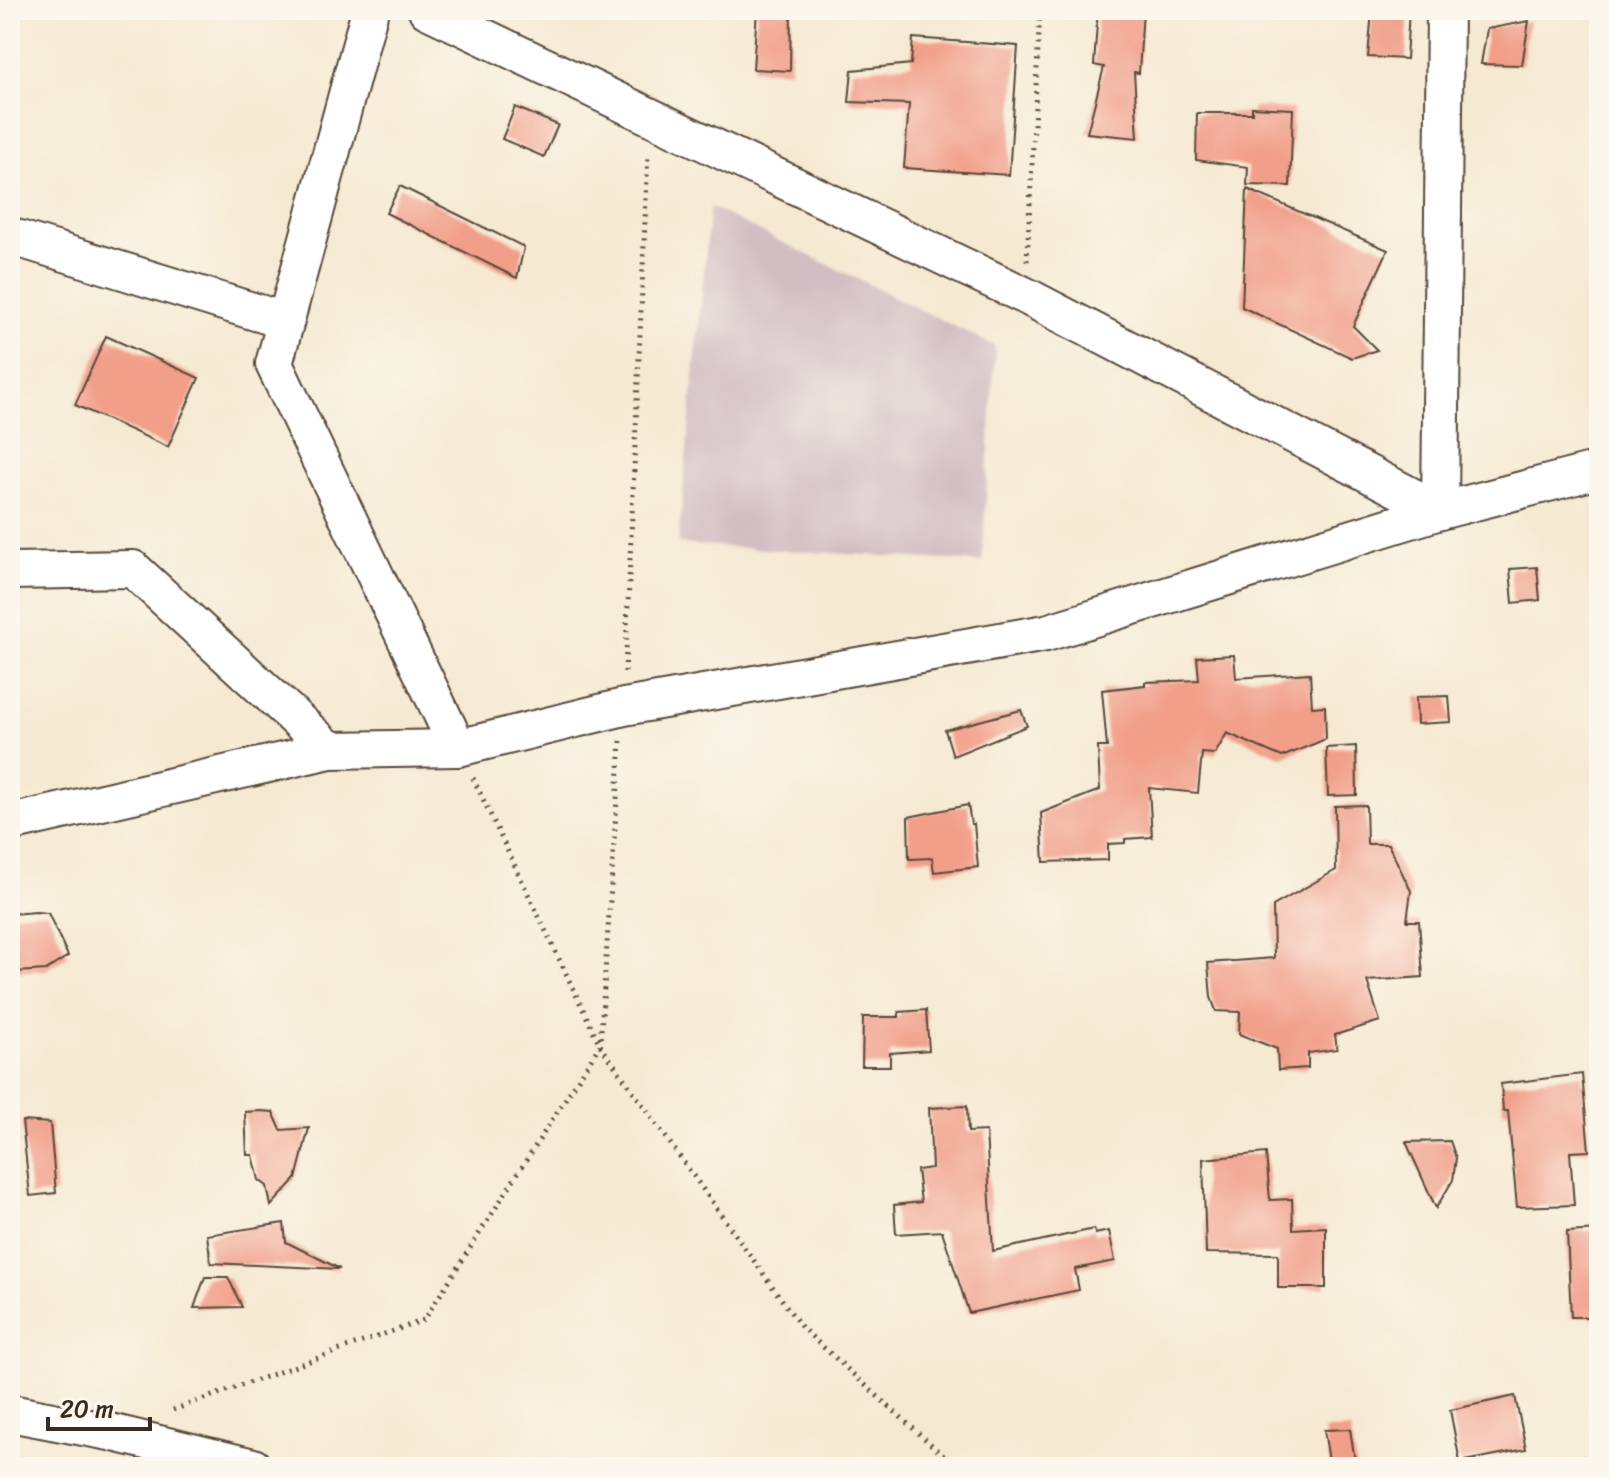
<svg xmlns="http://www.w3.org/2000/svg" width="1609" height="1477" font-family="Sriracha,sans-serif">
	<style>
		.industrial { fill: #d2bec2 }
		.building { fill: #f19f89 }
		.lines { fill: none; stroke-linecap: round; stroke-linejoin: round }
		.minor-casing { stroke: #574739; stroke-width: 40 }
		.path { stroke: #574739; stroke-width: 5; stroke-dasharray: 2 6; stroke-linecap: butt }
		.minor { stroke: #fff; stroke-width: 36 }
	</style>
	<rect width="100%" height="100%" fill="#fbf7ec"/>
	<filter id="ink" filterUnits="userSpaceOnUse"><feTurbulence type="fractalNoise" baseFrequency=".0125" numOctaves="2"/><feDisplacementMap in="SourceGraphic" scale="16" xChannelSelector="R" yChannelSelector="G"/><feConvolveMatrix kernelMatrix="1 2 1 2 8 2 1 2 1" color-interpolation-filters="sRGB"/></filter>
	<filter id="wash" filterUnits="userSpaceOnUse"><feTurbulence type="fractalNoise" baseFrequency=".006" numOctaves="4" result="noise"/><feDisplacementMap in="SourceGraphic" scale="32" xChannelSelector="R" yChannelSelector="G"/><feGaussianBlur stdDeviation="1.8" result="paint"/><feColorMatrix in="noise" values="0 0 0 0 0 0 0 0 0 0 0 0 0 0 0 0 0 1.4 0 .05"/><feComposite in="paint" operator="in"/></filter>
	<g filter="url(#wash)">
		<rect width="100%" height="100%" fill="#f5e9d2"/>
		<!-- industrial -->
		<polygon class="industrial" points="710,207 995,346 982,562 678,544"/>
		<g id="blocks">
			<!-- building -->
			<g class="building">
				<polygon points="757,10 791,10 790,71 753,69"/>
				<polygon points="1098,10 1143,10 1139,73 1134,72 1138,138 1087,133 1104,67 1094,65"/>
				<polygon points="1372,10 1409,10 1406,59 1368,57"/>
				<polygon points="1529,21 1522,65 1481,64 1487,29"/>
				<polygon points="913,38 1018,46 1009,175 904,168 909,104 849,102 852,70 911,64"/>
				<polygon points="515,107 558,125 544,157 502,139"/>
				<polygon points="1252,107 1293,109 1290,186 1247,185 1248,167 1196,160 1197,113 1252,113"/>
				<polygon points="400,186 524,247 517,278 386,213"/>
				<polygon points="1247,189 1388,250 1353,326 1377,350 1352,358 1242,307"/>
				<polygon points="106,336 199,378 168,447 75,405"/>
				<polygon points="1537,567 1540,600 1513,603 1510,569"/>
				<polygon points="1234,655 1236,678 1310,673 1312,707 1325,706 1326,739 1282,757 1227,733 1215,754 1202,753 1198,793 1149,788 1152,837 1125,839 1125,843 1108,844 1108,860 1044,862 1041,813 1100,790 1098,747 1107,747 1102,690 1145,685 1145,682 1199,680 1197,657"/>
				<polygon points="1449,696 1451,722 1417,724 1416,697"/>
				<polygon points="1021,710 1027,726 953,756 945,730"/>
				<polygon points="1356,746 1357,795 1328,796 1326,748"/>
				<polygon points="968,805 971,824 974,824 978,867 934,872 932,858 909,859 908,817"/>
				<polygon points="1366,805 1367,844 1388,844 1411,891 1407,921 1419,921 1423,977 1367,981 1380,1021 1335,1035 1337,1049 1308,1053 1308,1068 1278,1070 1277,1049 1239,1034 1240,1012 1216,1011 1211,997 1208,963 1274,958 1273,906 1336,870 1335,806"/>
				<polygon points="36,912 48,913 68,956 46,970 16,972 14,931 10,914"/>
				<polygon points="926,1010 929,1050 890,1053 890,1066 862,1066 863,1017 899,1017 899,1012"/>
				<polygon points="1582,1074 1589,1151 1570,1152 1574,1205 1517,1207 1508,1111 1503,1111 1501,1084"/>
				<polygon points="967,1106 968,1132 986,1131 993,1251 1094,1229 1095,1234 1109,1231 1115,1261 1075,1269 1079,1290 969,1313 942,1231 896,1234 894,1205 921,1202 917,1170 932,1168 929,1108"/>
				<polygon points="261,1111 273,1112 281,1130 309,1128 296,1179 271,1206 267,1186 259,1180 253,1155 247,1155 245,1112"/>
				<polygon points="22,1121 50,1123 56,1193 30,1196"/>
				<polygon points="1450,1141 1456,1158 1453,1180 1436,1208 1406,1142"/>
				<polygon points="1266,1153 1270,1200 1292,1199 1293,1229 1326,1227 1326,1288 1278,1288 1278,1254 1206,1253 1203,1159"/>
				<polygon points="284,1223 286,1242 340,1269 211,1263 207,1235"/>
				<polygon points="1599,1230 1599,1317 1571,1317 1567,1232"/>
				<polygon points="205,1277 228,1277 242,1307 194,1308"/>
				<polygon points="1515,1396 1526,1449 1460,1462 1450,1410"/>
				<polygon points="1350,1429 1356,1467 1330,1467 1324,1430"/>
			</g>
		</g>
	</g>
	<g filter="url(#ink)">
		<use href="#blocks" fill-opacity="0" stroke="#574739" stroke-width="2"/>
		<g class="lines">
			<defs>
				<g id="minor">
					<polyline points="370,10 274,364 458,748"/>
					<polyline points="427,10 1026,296 1440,511 1445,10"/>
					<polyline points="10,236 285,321"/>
					<polyline points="10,571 133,569 330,750"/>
					<polyline points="10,823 330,750 458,748 624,707 1046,633 1440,511 1599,470"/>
					<polyline points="10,1413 110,1432 253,1467"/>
				</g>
			</defs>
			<!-- minor casing -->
			<use href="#minor" class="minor-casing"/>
			<!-- path -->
			<g class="path">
				<polyline points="1027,261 1040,10"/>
				<polyline points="625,672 648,154"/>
				<polyline points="473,778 600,1045 802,1328 956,1467"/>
				<polyline points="173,1410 424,1320 600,1045 621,741"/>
			</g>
			<!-- minor -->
			<use href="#minor" class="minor"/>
		</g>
	</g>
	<!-- margin -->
	<rect width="1609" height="1477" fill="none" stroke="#fbf7ec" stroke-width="40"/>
	<!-- scale -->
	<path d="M48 1417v12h102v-12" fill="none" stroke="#3b2a1e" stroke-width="4"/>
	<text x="60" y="1417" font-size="24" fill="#3b2a1e" stroke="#fbf7ec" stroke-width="6" paint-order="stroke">20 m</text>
</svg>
